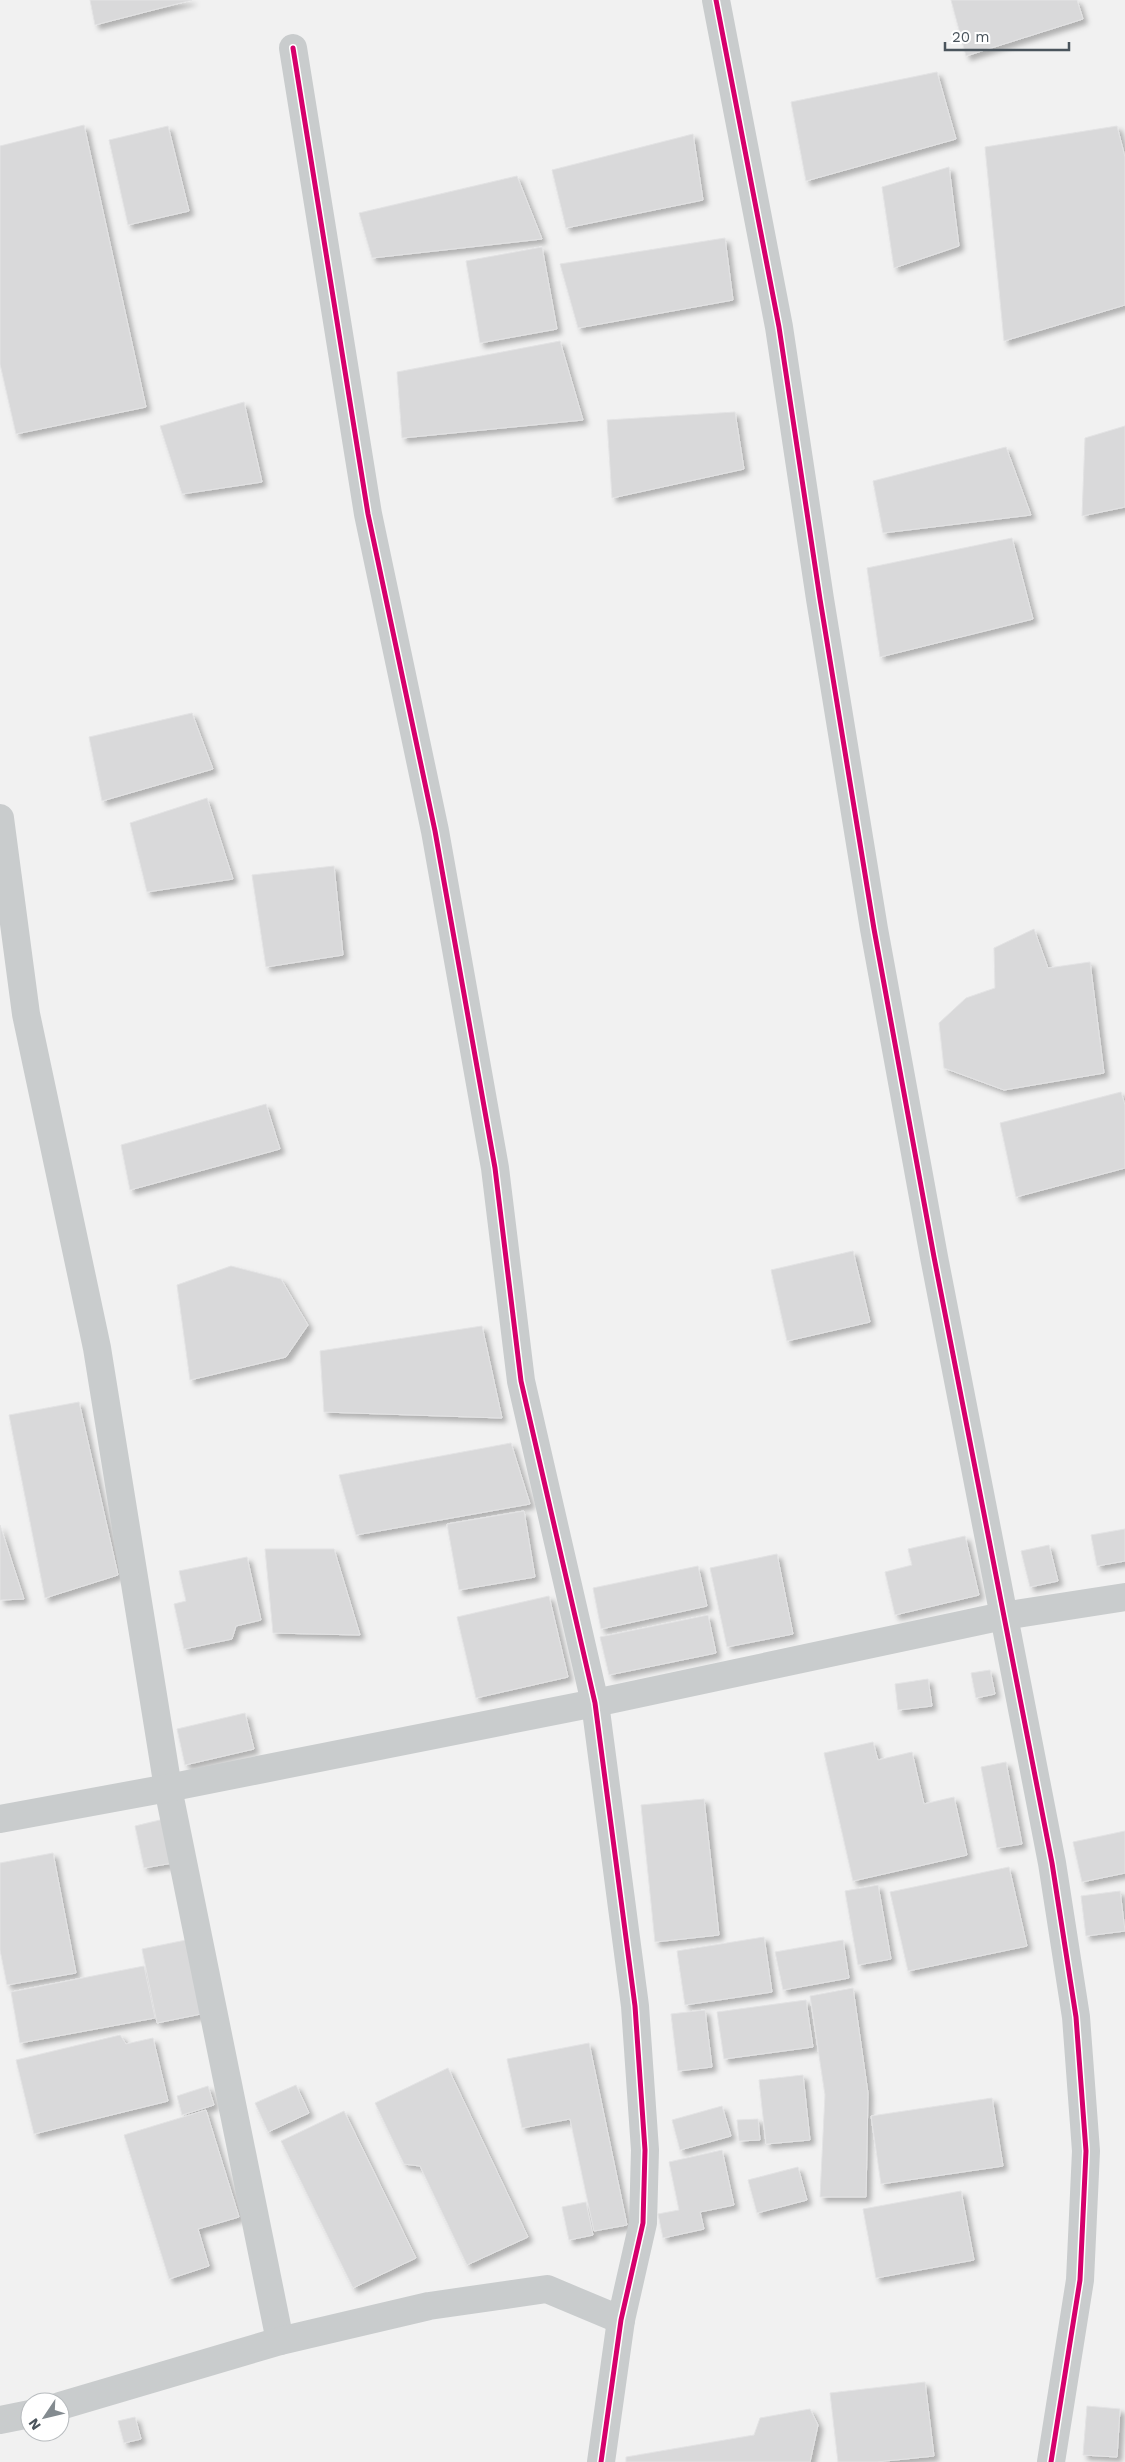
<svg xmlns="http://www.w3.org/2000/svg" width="1125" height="2462" font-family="'Work Sans',sans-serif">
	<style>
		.building { fill: #d9d9da; stroke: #e3e3e4; filter: url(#shadow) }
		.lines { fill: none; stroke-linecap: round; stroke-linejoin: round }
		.street { stroke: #c9cccd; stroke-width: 28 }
		.cycleway-casing { stroke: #fff; stroke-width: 8 }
		.cycleway { stroke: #d6006c; stroke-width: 5 }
	</style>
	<defs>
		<filter id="shadow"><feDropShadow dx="4.5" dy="4.5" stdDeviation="2.5" flood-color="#0004"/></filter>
	</defs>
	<rect width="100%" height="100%" fill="#f1f1f1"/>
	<!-- building -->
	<g class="building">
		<polygon points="90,0 192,0 95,25"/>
		<polygon points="951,0 1077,0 1083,19 966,56"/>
		<polygon points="937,72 956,139 806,181 791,102"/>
		<polygon points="84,125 146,407 16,434 0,364 0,146"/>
		<polygon points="168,126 189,211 128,225 109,140"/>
		<polygon points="1117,126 1125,157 1125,305 1004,341 985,147"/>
		<polygon points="693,134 703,200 566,228 552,170"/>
		<polygon points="949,167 959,246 894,268 882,187"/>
		<polygon points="517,176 542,239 372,258 359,213"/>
		<polygon points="725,238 733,300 578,328 560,264"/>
		<polygon points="542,247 557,329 480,343 466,261"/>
		<polygon points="560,341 583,420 402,438 397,372"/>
		<polygon points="244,402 262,482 182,494 160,426"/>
		<polygon points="735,412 744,469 612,498 607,420"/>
		<polygon points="1125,426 1125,507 1082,516 1085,438"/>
		<polygon points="1006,447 1031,515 883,533 873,481"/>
		<polygon points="1012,538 1033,619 880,657 867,568"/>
		<polygon points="192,713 213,769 102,801 89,737"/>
		<polygon points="207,798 233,879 147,892 130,823"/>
		<polygon points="334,866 343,955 266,967 252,875"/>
		<polygon points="1034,929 1048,968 1090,962 1104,1073 1004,1090 944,1068 939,1023 966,998 995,988 994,948"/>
		<polygon points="1121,1092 1125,1105 1125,1168 1016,1197 1000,1123"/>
		<polygon points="266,1104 280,1149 130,1190 121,1145"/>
		<polygon points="853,1251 870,1322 787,1341 771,1270"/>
		<polygon points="231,1266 281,1279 308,1325 286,1357 190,1380 177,1285"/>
		<polygon points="482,1326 502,1418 324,1412 320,1351"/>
		<polygon points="79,1402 118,1575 45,1598 9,1415"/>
		<polygon points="511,1443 530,1504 356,1535 339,1475"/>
		<polygon points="524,1511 535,1577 459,1590 447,1524"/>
		<polygon points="0,1525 24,1599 0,1600"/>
		<polygon points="1125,1529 1125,1561 1097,1566 1091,1535"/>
		<polygon points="965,1536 979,1595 895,1615 885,1572 912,1565 908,1549"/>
		<polygon points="1049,1545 1058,1581 1030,1587 1021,1551"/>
		<polygon points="265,1549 334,1549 360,1635 273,1633"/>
		<polygon points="777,1554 793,1634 727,1647 710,1568"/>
		<polygon points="247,1557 261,1620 236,1626 232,1639 184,1649 174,1604 186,1601 179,1571"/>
		<polygon points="698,1566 707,1606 601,1629 593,1588"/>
		<polygon points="549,1596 568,1677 476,1698 457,1617"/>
		<polygon points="708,1615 716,1653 609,1675 600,1637"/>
		<polygon points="990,1670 995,1694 976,1698 971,1673"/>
		<polygon points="928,1679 932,1706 898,1710 895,1684"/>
		<polygon points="245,1713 254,1749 185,1765 177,1729"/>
		<polygon points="873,1742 878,1760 912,1752 924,1804 954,1797 967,1855 853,1881 824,1753"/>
		<polygon points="1006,1762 1022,1844 997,1848 981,1767"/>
		<polygon points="704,1799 719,1935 655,1942 641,1805"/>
		<polygon points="164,1819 173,1863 144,1868 135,1826"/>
		<polygon points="1125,1831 1125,1873 1082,1882 1073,1842"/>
		<polygon points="53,1853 76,1973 7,1985 0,1950 0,1863"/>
		<polygon points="1009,1867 1027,1946 908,1971 890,1892"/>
		<polygon points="878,1885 891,1959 858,1965 845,1891"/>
		<polygon points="1120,1891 1125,1931 1086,1936 1081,1896"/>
		<polygon points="764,1937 772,1992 685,2005 677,1951"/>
		<polygon points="186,1940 201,2014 157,2023 142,1949"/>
		<polygon points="843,1940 849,1978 783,1990 775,1952"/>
		<polygon points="144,1966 155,2018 20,2043 11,1992"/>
		<polygon points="853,1988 868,2093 866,2197 820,2197 825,2095 810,1996"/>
		<polygon points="806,2000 813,2047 724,2059 717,2012"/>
		<polygon points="705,2010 712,2067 678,2071 671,2014"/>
		<polygon points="120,2035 126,2044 153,2038 168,2101 34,2134 16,2060"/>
		<polygon points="589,2043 627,2225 594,2231 570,2119 522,2128 507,2059"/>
		<polygon points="448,2068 528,2237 467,2265 420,2166 404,2164 375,2103"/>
		<polygon points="803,2075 810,2140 766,2144 759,2080"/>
		<polygon points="296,2085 309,2113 268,2132 255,2103"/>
		<polygon points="208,2086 214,2105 182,2115 177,2096"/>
		<polygon points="992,2098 1003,2166 881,2184 871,2116"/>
		<polygon points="722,2106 731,2136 680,2150 672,2120"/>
		<polygon points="206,2110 239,2217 198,2229 209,2266 169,2279 124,2135"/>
		<polygon points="344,2111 416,2258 353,2288 281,2141"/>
		<polygon points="758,2119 760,2140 739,2141 737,2120"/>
		<polygon points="722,2150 734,2205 700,2212 704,2229 663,2238 658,2214 679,2210 669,2162"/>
		<polygon points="798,2167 807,2200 757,2213 748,2180"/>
		<polygon points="961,2191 974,2260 876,2278 863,2209"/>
		<polygon points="586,2202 593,2235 569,2240 562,2207"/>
		<polygon points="925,2382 934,2456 876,2462 838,2462 830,2393"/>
		<polygon points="1087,2406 1120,2409 1117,2457 1083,2455"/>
		<polygon points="810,2409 818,2425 810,2462 626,2462 626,2457 754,2435 760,2418"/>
		<polygon points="135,2417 141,2439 124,2443 118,2421"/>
	</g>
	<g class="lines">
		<!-- street -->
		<g class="street">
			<polyline points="716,0 779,327 820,599 874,929 934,1257 1052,1863 1076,2017 1086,2151 1080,2280 1051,2462"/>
			<polyline points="293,48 368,514 435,831 495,1168 521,1381 595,1703 635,2006 645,2150 643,2223 621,2320 601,2462"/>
			<polyline points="0,818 26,1014 97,1348 168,1788 280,2341"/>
			<polyline points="0,1819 168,1788 595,1703 1003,1616 1125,1597"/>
			<polyline points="60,2406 280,2341 429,2306 547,2289 621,2320"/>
			<polyline points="0,2420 30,2414"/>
		</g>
		<defs>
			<g id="cycleway">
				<polyline points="716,0 779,327 820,599 874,929 934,1257 1052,1863 1076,2017 1086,2151 1080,2280 1051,2462"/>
				<polyline points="293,48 368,514 435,831 495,1168 521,1381 595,1703 635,2006 645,2150 643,2223 621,2320 601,2462"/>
			</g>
		</defs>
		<!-- cycleway casing -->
		<use href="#cycleway" class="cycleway-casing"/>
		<!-- cycleway -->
		<use href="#cycleway" class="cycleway"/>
	</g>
	<!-- north arrow -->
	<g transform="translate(45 2417) rotate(235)"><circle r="24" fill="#ffffff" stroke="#b7bbbe"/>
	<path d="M0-4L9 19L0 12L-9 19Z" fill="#848b90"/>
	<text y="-8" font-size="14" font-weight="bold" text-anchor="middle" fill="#4a545c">N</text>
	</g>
	<!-- scale -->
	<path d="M945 42v8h124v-8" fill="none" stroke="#4a545c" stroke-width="2.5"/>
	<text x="952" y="42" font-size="15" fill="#4a545c" stroke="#ffffff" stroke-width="4" paint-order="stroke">20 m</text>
</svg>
